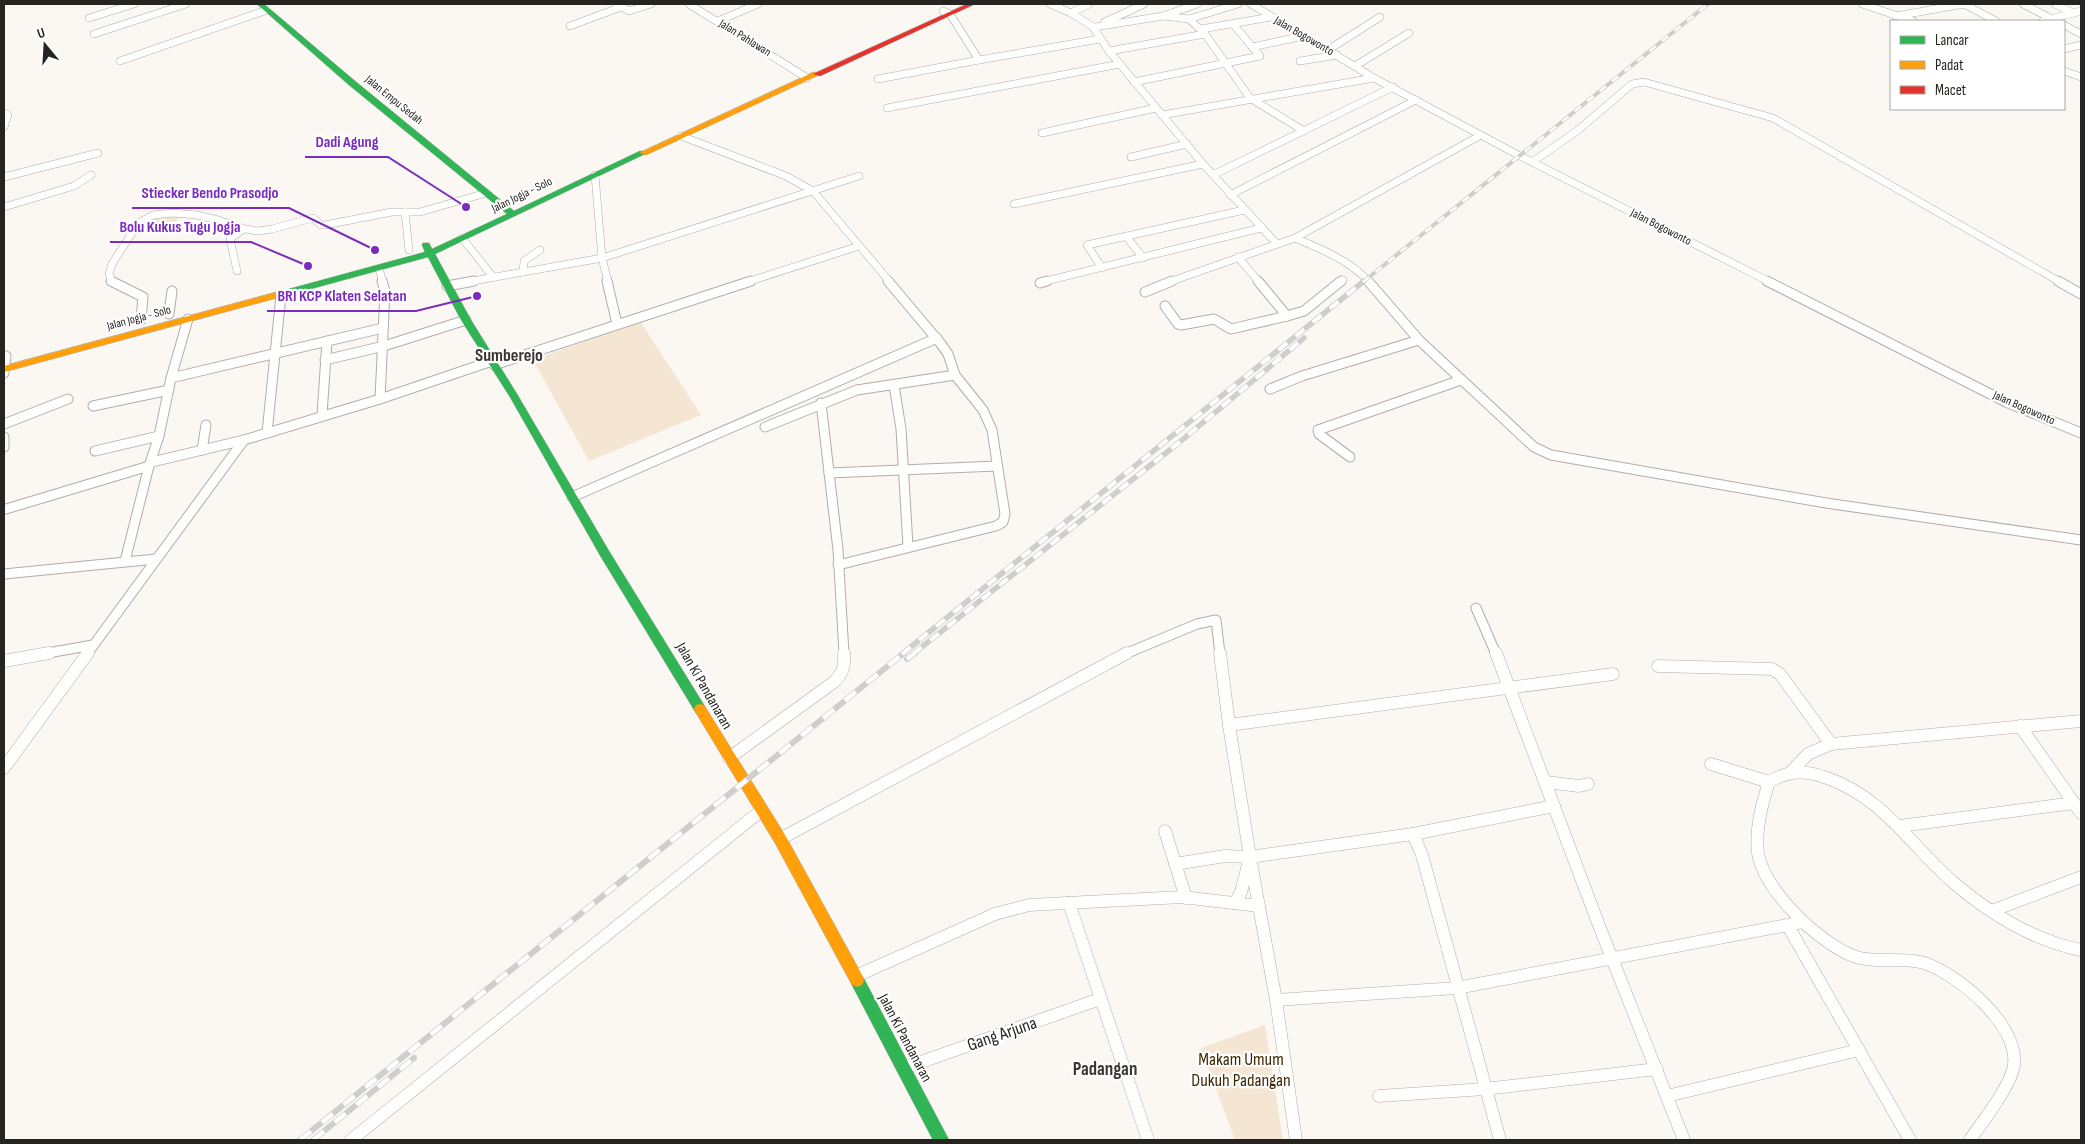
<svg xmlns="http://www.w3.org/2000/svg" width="2085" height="1144" font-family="'Sofia Sans Condensed',sans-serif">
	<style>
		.green { fill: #f4e6d3 }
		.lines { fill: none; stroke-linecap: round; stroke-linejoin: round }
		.street-far2-casing { stroke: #b0aeab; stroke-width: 8 }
		.street-far1-casing { stroke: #b0aeab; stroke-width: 11 }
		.street-casing { stroke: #b0aeab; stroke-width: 13 }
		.fast-casing { stroke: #b0aeab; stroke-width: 1 }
		.slow-casing { stroke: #b0aeab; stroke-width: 1 }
		.jam-casing { stroke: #b0aeab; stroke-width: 1 }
		.street-far2 { stroke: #fefefd; stroke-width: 7 }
		.street-far1 { stroke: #fefefd; stroke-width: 9 }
		.street { stroke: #fefefd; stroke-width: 12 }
		.fast { fill: #30b455; fill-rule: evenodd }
		.slow { fill: #ff9f0a; fill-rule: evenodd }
		.jam { fill: #e5322d; fill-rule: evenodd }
		.rail-far2-casing { stroke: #d0cecd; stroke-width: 4 }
		.rail-far1-casing { stroke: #d0cecd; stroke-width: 5.5 }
		.rail-casing { stroke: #d0cecd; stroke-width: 6 }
		.rail-far2 { stroke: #fff; stroke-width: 2.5; stroke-dasharray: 8; stroke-linecap: butt }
		.rail-far1 { stroke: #fff; stroke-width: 4; stroke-dasharray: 11; stroke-linecap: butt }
		.rail { stroke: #fff; stroke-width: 4.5; stroke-dasharray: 14; stroke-linecap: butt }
		.labels { text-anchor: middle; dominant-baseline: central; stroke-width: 4.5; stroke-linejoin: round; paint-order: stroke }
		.far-street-label { font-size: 12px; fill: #262421; stroke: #fff }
		.street-label { font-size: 15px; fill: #262421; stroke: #fff }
		.quarter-label { font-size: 18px; font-weight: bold; fill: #3b3631; stroke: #fff }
		.near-street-label { font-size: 18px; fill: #262421; stroke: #fff }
		.near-park-label { font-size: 18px; fill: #3f2905; stroke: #fff }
		.near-neighbourhood-label { font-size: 19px; font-weight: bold; fill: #3b3631; stroke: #fff }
		.leader { fill: none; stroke: #7b2cbf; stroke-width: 2 }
		.callout-dot { fill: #7b2cbf; stroke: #fff; stroke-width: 2 }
		.callout-label { font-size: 16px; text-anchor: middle; font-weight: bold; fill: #7b2cbf; stroke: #fff; stroke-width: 4.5; stroke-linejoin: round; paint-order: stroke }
	</style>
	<rect width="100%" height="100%" fill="#fbf8f4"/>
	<!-- green -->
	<g class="green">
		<polygon points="180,214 173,228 136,235 136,231 147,219"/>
		<polygon points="640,321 701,415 589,461 533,360"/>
		<polygon points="1265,1025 1283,1140 1235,1140 1201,1048"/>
	</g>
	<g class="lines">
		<defs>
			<g id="street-far2">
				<polyline points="617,4 629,11 651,4"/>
				<polyline points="689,4 807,78"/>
				<polyline points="1050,4 1071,13 1093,27 1109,51 1203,164 1276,243"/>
				<polyline points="1251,4 1374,78 1520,156 1770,282"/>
				<polyline points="1862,4 1913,21"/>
				<polyline points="1964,4 1996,21"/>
				<polyline points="2023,4 2054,20"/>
				<polyline points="2055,4 2073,13"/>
				<polyline points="943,11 950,14 979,60 1100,39"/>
				<polyline points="1071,13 1089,4"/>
				<polyline points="1163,16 1189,19 1205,34 1250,98 1304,131"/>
				<polyline points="1896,16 1964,4"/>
				<polyline points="89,18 134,4"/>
				<polyline points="1189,19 1238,4"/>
				<polyline points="718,21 758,4"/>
				<polyline points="2043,21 2081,11"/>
				<polyline points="1105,22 1144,4"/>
				<polyline points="2064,25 2081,34"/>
				<polyline points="570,26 621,7"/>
				<polyline points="1095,27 1163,16 1197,4"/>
				<polyline points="1201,29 1271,17"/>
				<polyline points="94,34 186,4"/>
				<polyline points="1252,47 1304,36"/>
				<polyline points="2064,49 2081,45"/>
				<polyline points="1328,50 1380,17"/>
				<polyline points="1109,51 1205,34"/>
				<polyline points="120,61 267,10"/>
				<polyline points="1300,61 1337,55"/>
				<polyline points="1355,66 1409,33"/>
				<polyline points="2064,71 2081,77"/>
				<polyline points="878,79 979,60"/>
				<polyline points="1134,82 1260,56 1233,24"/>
				<polyline points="887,108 1120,64"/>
				<polyline points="4,113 8,115 4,127"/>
				<polyline points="1162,115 1374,78"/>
				<polyline points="1042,133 1156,108"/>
				<polyline points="681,136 786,176 813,191 890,282"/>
				<polyline points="1131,157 1187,144"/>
				<polyline points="1532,162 1577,131 1632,84 1644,82 1773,118 2060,282"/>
				<polyline points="595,175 602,258 608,282"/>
				<polyline points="1213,175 1393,87"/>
				<polyline points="4,177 98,153"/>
				<polyline points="1230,195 1416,100"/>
				<polyline points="1014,204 1203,164"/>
				<polyline points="4,207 74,186 91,175"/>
				<polyline points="405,212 409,250"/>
				<polyline points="1126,236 1143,258"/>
				<polyline points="462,238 493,277"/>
				<path d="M1295 238C1321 249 1351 261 1369 282"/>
				<polyline points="1238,257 1259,282"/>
				<polyline points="1102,268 1087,245 1244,210"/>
				<polyline points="379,269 383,282"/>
				<polyline points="237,271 230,239 242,230"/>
				<polyline points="523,272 524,261 540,250"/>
				<polyline points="112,282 109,274 112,264 132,233 142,221 153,215 173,213 197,215 218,220 245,229 258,231 272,229 313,218 321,225 325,225 392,212 420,212 486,193"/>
				<polyline points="467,282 602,258 859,176"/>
				<polyline points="747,282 859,246"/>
				<polyline points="1042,282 1261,228"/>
				<polyline points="1169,282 1295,238 1481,135"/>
				<polyline points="1340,282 1343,280"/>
			</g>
			<g id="street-far1">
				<polyline points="111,281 143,297 141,320"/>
				<polyline points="607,281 617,324"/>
				<polyline points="1258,281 1287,316 1304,311 1341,281"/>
				<polyline points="1368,281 1419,340 1534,447 1551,455 1826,503 2081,540"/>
				<polyline points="1767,281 2008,403 2081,433"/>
				<polyline points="2058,281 2081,294"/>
				<polyline points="1040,283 1047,281"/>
				<polyline points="447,286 474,281"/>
				<polyline points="1145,292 1172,281"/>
				<polyline points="1165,306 1178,324 1181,325 1214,319 1231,329 1287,316"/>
				<polyline points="169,314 172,291"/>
				<polyline points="325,360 384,346 466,320"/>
				<polyline points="494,365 751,281"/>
				<polyline points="4,373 6,356"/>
				<polyline points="171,378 383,328"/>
				<polyline points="894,385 901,429 908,546"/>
				<polyline points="1270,389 1302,376 1419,340"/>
				<polyline points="380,399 385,291 382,281"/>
				<polyline points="821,403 838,550 844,654"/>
				<polyline points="93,406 169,390"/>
				<polyline points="322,415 327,341"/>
				<polyline points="4,424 68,399"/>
				<polyline points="765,427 857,390 955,375"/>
				<polyline points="267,433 281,295"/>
				<polyline points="4,437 4,447"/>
				<polyline points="202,450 206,425"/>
				<polyline points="95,451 159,436"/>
				<polyline points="1350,457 1319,434 1318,430 1461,380"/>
				<polyline points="152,462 244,440"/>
				<polyline points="829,473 997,466"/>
				<polyline points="572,497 937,338"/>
				<polyline points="6,509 149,466"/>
				<polyline points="125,561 149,466 159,436 171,378 188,319"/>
				<polyline points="838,565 996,526 1003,522 1005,514 992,430 983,410 955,375 948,354 941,344 888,281"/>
				<polyline points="4,574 156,559"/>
				<polyline points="1476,608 1496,654"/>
				<polyline points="42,654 93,645"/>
				<polyline points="87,654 244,440 380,399 492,361"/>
				<polyline points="1125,654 1197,624 1216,620 1220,654"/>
			</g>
			<g id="street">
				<polyline points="1220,653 1229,725 1250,857 1241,892 1235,903"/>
				<polyline points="1496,653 1600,928 1684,1140"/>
				<polyline points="4,661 49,653"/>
				<polyline points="1658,666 1772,669 1780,674 1831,744"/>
				<polyline points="1229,725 1613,674"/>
				<polyline points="2020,726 2081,813"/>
				<path d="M729 758 834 682C843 673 845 666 844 653"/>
				<polyline points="1711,764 1769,782"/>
				<polyline points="4,768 88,653"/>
				<polyline points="1791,772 1808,754 1831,744 2081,721"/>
				<polyline points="1545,782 1579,786 1588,784"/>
				<polyline points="1900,826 2074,803"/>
				<polyline points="1165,831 1186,898"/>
				<polyline points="1413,834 1554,806"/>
				<polyline points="780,839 1127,653"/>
				<polyline points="1175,864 1225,856 1250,857"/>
				<polyline points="1069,903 1148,1140"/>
				<polyline points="1994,910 2081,877"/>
				<polyline points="1788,926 1910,1140"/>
				<polyline points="856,976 995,914 1029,905 1182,897 1259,906"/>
				<polyline points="1276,1000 1457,988 1803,922"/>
				<polyline points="904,1068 1100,999"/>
				<polyline points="1379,1096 1485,1089 1657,1069"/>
				<polyline points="1667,1096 1859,1050"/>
				<polyline points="351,1140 762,810"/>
				<polyline points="1296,1140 1276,1000 1250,857 1413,834 1422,855 1500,1140"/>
				<path d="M1970 1140C1982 1122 2011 1086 2014 1065 2019 1025 1958 974 1924 963 1902 956 1878 964 1856 957 1821 945 1763 890 1758 853 1755 829 1762 804 1769 782 1789 770 1806 770 1827 778 1883 797 1912 847 1954 883 1990 914 2035 941 2081 950"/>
			</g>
			<g id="fast">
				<polygon points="257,4 264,4 355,81 514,211 640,151 647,153 435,254 471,320 517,394 609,551 704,705 706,709 704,713 700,714 696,713 601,557 510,397 461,320 428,257 281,297 276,294 278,292 425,252 422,245 423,243 429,243 432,249 507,214 349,85"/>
				<polygon points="857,973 862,975 949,1140 933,1140 852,985 850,980 852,975"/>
			</g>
			<g id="slow">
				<polygon points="814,72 821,74 646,155 639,153"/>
				<polygon points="281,291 284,292 284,296 4,372 4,366"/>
				<polygon points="700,704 704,705 785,835 862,975 864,980 862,985 857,987 852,985 775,843 696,713 694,709 696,705"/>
			</g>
			<polygon id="jam" points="967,4 975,4 820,76 813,74"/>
		</defs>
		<!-- street-far2 casing -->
		<use href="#street-far2" class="street-far2-casing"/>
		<!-- street-far1 casing -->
		<use href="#street-far1" class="street-far1-casing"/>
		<!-- street casing -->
		<use href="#street" class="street-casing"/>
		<!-- fast casing -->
		<use href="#fast" class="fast-casing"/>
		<!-- slow casing -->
		<use href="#slow" class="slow-casing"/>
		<!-- jam casing -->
		<use href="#jam" class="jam-casing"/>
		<!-- street-far2 -->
		<use href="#street-far2" class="street-far2"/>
		<!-- street-far1 -->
		<use href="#street-far1" class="street-far1"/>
		<!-- street -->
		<use href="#street" class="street"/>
		<!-- fast -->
		<use href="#fast" class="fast"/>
		<!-- slow -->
		<use href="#slow" class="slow"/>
		<!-- jam -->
		<use href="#jam" class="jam"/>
		<defs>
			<polyline id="rail-far2" points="1363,282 1708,4"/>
			<g id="rail-far1">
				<polyline points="902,654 1364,281"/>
				<polyline points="913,654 1181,441 1304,338"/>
			</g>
			<g id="rail">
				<polyline points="907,659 915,653"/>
				<polyline points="300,1140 904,653"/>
				<polyline points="313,1140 414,1058"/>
			</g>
		</defs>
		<!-- rail-far2 casing -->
		<use href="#rail-far2" class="rail-far2-casing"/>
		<!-- rail-far1 casing -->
		<use href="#rail-far1" class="rail-far1-casing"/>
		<!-- rail casing -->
		<use href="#rail" class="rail-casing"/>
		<!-- rail-far2 -->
		<use href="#rail-far2" class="rail-far2"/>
		<!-- rail-far1 -->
		<use href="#rail-far1" class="rail-far1"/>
		<!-- rail -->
		<use href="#rail" class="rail"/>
	</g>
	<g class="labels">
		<!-- far-street labels -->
		<g class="far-street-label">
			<text transform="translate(1304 36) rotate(30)">Jalan Bogowonto</text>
			<text transform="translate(745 38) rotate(32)">Jalan Pahlawan</text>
			<text transform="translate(394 100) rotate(39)">Jalan Empu Sedah</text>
			<text transform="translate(522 195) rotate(-26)">Jalan Jogja - Solo</text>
			<text transform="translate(1661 227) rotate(27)">Jalan Bogowonto</text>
			<text transform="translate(139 318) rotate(-15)">Jalan Jogja - Solo</text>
			<text transform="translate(2024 408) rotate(24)">Jalan Bogowonto</text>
		</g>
		<!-- street labels -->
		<g class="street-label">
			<text transform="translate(704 686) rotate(60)">Jalan Ki Pandanaran</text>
			<text transform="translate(905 1038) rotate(62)">Jalan Ki Pandanaran</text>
		</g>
		<!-- quarter labels -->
		<g class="quarter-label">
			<text x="509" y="355">Sumberejo</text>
		</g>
		<!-- near-street labels -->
		<g class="near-street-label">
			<text transform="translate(1002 1034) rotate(-19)">Gang Arjuna</text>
		</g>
		<!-- near-park labels -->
		<g class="near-park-label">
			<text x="1241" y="1059">Makam Umum<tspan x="1241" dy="21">Dukuh Padangan</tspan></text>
		</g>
		<!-- near-neighbourhood labels -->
		<g class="near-neighbourhood-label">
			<text x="1105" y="1069">Padangan</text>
		</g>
	</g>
	<!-- callouts -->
	<path class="leader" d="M466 207L388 157H305M375 250L289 208H132M308 266L251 242H110M477 296L416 311H267"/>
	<g class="callout-dot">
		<circle cx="466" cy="207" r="5"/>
		<circle cx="375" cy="250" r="5"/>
		<circle cx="308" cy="266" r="5"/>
		<circle cx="477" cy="296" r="5"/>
	</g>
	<g class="callout-label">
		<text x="347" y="147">Dadi Agung</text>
		<text x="210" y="198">Stiecker Bendo Prasodjo</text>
		<text x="180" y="232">Bolu Kukus Tugu Jogja</text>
		<text x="342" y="301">BRI KCP Klaten Selatan</text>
	</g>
	<!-- border -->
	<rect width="2085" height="1144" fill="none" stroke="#262421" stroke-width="10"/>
	<!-- legend -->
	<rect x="1890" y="20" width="175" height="90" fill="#ffffff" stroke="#a8a7a6"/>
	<rect x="1900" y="36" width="25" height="8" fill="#30b455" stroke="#a8a7a6"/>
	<text x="1935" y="45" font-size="15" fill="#262421">Lancar</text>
	<rect x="1900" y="61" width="25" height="8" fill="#ff9f0a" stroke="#a8a7a6"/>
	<text x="1935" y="70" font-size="15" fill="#262421">Padat</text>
	<rect x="1900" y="86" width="25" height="8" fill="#e5322d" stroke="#a8a7a6"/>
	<text x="1935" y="95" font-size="15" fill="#262421">Macet</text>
	<!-- north arrow -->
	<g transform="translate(45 45) rotate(342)" stroke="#ffffff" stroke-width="4" paint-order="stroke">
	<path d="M0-4L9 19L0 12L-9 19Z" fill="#262421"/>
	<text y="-8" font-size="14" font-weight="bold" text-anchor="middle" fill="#262421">U</text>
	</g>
</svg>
